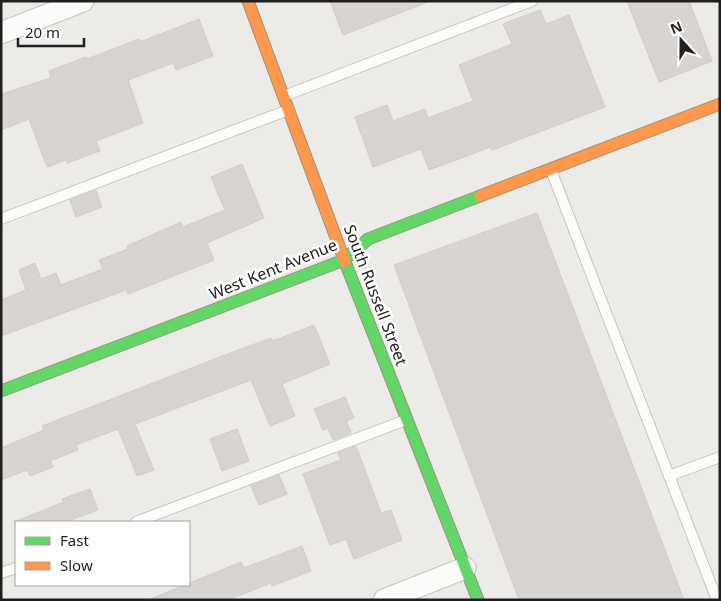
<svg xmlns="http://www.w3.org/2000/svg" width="721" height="601" font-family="'Noto Sans',sans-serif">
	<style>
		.building { fill: #d8d4d2; stroke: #d1ccc8 }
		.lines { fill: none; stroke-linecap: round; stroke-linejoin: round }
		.lane-casing { stroke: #c6c5c3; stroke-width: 12 }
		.street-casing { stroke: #c6c5c3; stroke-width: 23 }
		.fast-casing { stroke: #97977e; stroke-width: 13 }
		.slow-casing { stroke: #97977e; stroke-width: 13 }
		.lane { stroke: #fcfcfb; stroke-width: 10 }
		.street { stroke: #fcfcfb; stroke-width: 21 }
		.fast { stroke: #63d668; stroke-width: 11 }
		.slow { stroke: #ff974d; stroke-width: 11 }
		.labels { text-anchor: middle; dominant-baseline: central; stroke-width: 5; stroke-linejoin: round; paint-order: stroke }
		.street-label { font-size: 16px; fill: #1f1f1f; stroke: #fff }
	</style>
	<rect width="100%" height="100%" fill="#edebe7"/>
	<!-- building -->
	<g class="building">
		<polygon points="330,1 427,1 428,2 343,35"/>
		<polygon points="627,1 689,1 712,61 659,82"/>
		<polygon points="540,10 546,24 569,15 605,107 492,150 491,147 429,170 421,149 373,167 355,117 387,105 393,121 425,109 428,118 473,101 459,65 512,44 503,24"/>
		<polygon points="199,19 213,56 176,70 173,63 128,80 143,123 96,141 100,151 67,163 66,160 47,167 29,119 1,130 1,94 51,78 49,71 86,57 87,59 139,39 140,42"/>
		<polygon points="242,164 264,218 207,243 214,260 128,294 126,290 1,336 1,300 26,290 19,270 35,263 41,279 56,273 61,285 103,269 99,260 128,249 127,246 181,222 183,227 225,210 211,177"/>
		<polygon points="96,190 102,207 76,217 70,200"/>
		<polygon points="537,213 684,600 519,600 394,265"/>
		<polygon points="314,325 330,364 282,384 295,416 270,426 251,380 135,424 154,470 137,476 118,429 76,445 78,450 50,461 53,467 30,476 27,470 1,480 1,448 44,430 42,426 233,352 271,338 273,341"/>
		<polygon points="345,397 354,418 346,421 351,433 333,440 328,428 323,430 314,409"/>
		<polygon points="237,429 249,461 222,471 210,439"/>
		<polygon points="356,446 381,513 391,510 402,540 354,559 346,539 330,545 303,474 341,460 338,453"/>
		<polygon points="279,475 287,494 259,505 251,486"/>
		<polygon points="90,489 98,510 65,522 14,522 64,502 62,499"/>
		<polygon points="302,546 311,571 272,586 271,583 228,600 148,600 241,562 244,568"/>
	</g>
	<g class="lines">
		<defs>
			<g id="lane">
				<polyline points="284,96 532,1"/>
				<polyline points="551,170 717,600"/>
				<polyline points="1,219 288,110"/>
				<polyline points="669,476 720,457"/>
				<polyline points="136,522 406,420"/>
				<polyline points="1,573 16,568"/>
			</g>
			<g id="street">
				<polyline points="1,33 83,1"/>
				<polyline points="384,600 465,568"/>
			</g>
			<g id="fast">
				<polyline points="345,262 478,600"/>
				<polyline points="1,391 344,260 368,239 480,196"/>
			</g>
			<g id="slow">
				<polyline points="248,1 345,262"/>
				<polyline points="480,196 720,104"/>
			</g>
		</defs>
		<!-- lane casing -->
		<use href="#lane" class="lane-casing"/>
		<!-- street casing -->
		<use href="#street" class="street-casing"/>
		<!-- fast casing -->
		<use href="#fast" class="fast-casing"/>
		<!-- slow casing -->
		<use href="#slow" class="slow-casing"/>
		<!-- lane -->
		<use href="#lane" class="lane"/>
		<!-- street -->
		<use href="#street" class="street"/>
		<!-- fast -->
		<use href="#fast" class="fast"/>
		<!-- slow -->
		<use href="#slow" class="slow"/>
	</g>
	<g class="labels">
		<!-- street labels -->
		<g class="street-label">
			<text transform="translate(273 269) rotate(-22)">West Kent Avenue</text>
			<text transform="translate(376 295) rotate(69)">South Russell Street</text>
		</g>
	</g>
	<!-- border -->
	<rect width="721" height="601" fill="none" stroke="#1f1f1f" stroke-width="5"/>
	<!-- legend -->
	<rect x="15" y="521" width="175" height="65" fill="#ffffff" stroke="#a5a5a5"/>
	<rect x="25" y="537" width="25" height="8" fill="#63d668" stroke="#a5a5a5"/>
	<text x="60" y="546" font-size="15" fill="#1f1f1f">Fast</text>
	<rect x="25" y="562" width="25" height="8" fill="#ff974d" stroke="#a5a5a5"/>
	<text x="60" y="571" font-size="15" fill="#1f1f1f">Slow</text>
	<!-- north arrow -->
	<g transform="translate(681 40) rotate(339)" stroke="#ffffff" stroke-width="4" paint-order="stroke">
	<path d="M0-4L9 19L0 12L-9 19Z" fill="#1f1f1f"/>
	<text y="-8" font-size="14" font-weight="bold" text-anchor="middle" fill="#1f1f1f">N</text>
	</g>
	<!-- scale -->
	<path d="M18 38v8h66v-8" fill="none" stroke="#1f1f1f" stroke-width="2.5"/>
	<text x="25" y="38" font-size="15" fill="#1f1f1f" stroke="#ffffff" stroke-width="4" paint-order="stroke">20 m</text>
</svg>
